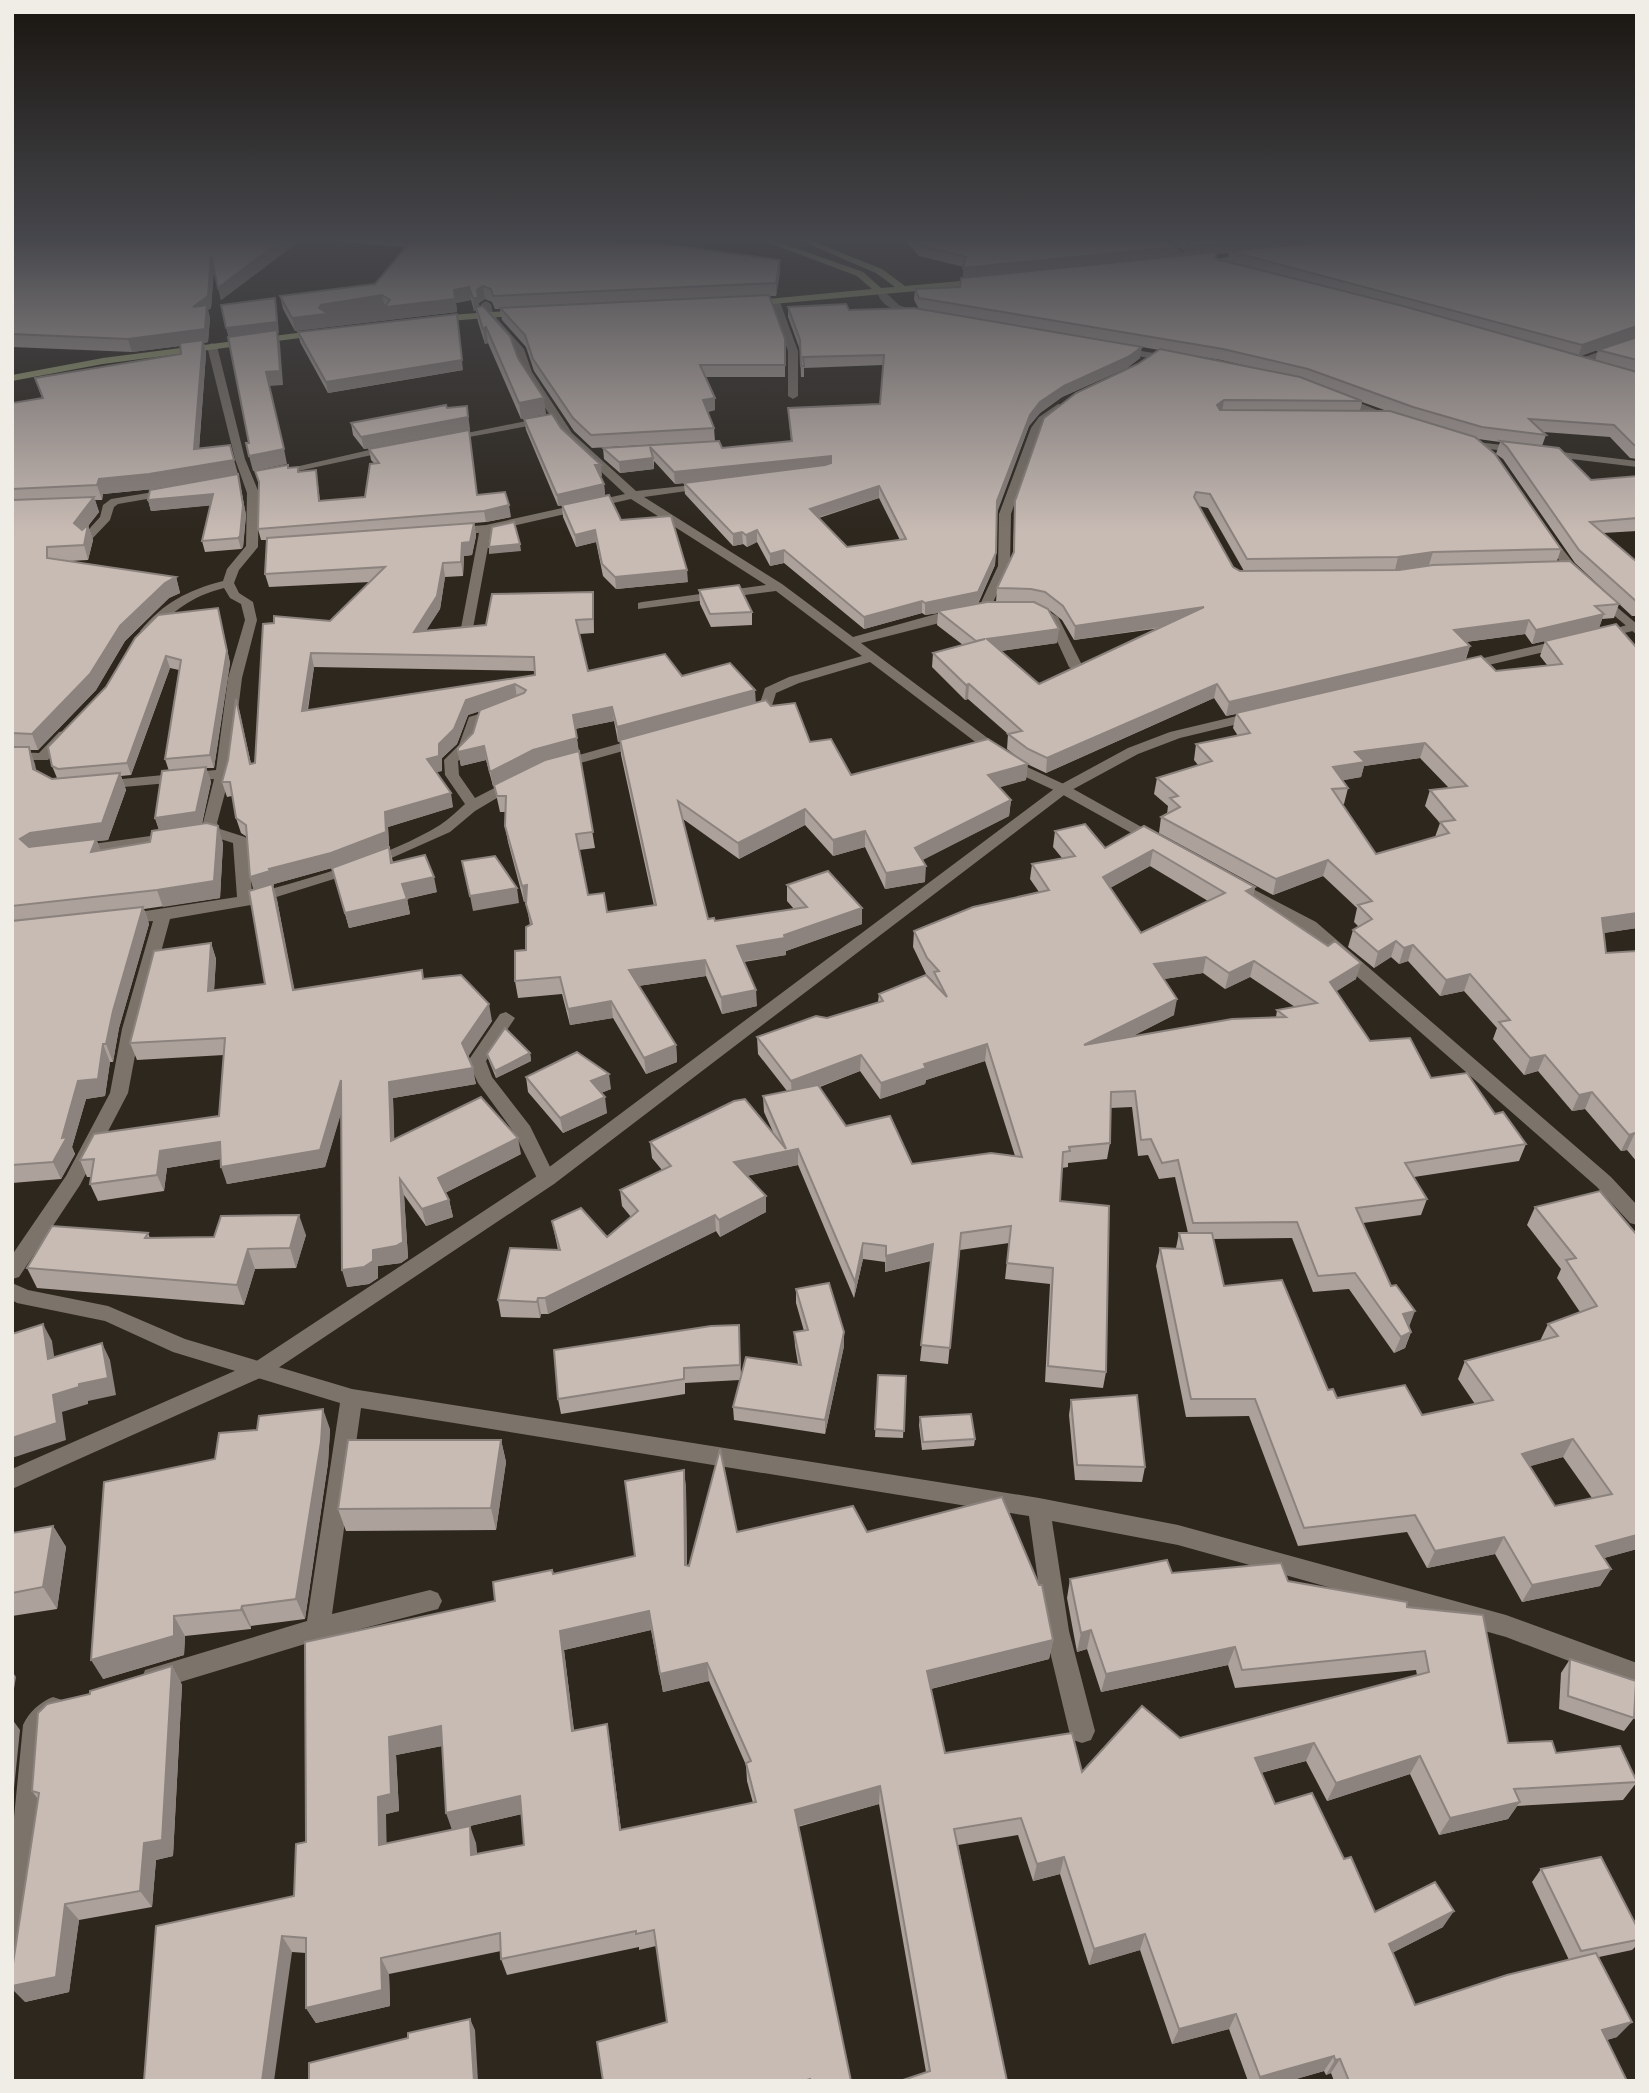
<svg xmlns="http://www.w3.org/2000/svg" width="1649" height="2093" font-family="'Alegreya Sans',sans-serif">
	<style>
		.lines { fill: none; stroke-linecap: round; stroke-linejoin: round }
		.minor { fill: #7c746a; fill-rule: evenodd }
		.tertiary { fill: #7c746a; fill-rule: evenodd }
		.primary { fill: #9aa172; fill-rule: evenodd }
		.wall { fill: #aca19b; fill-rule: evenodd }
		.shaded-wall { fill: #8c837e }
		.building { fill: #c8bbb4; stroke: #8c837e; stroke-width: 2; fill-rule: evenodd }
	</style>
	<rect width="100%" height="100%" fill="#2d271e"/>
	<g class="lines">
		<!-- minor -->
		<g class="minor">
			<polygon points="1154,239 1163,239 1185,254 1178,256 1164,249"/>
			<path d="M877 290H883L899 305 922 314 917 317C901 314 879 307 877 290Z"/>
			<polygon points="775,299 780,302 798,351 798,396 793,399 788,396 788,351 770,302"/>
			<polygon points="486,301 491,304 493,314 524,349 532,372 572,433 636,491 712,483 712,487 708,488 644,497 782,584 853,637 936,614 963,611 963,617 861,643 1025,766 1068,786 1163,839 1166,842 1163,845 1153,845 1058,792 1015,772 870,662 799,683 776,693 770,712 746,716 746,710 759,706 765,688 789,677 862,656 776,591 638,609 638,603 642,602 766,585 631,499 491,531 473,628 472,631 462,631 461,628 479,533 451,534 445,530 447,528 486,525 625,494 564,437 522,372 514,350 483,315 481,304"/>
			<polygon points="1637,338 1637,344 1579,364 1571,362"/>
			<path d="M212 343 217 346 245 459 259 493 258 547 239 570 234 583 239 593 253 602 257 620 242 678 230 774 217 823 220 829 245 837 248 840 252 894C309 879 390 856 440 825 449 819 457 811 465 804L445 775 444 760 459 745 469 717 499 708 506 712 480 723 473 747 458 761 459 775 475 798 512 779H522L524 782 475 811 450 832 369 868 251 905 170 919 140 1029 128 1093 80 1185 19 1277 12 1279V1255L66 1176 110 1093 122 1029 153 921 126 924 118 919 126 914 237 897 233 843 208 835 203 823 214 779 101 789 94 785 101 781 216 770 228 678 245 620 241 604 230 598 224 588C190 597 175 610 151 634L146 635 140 631C163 603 188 590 223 581L227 569 246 546 247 493 235 459 207 346Z"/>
			<polygon points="1117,347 1172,356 1177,359 1172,362 1114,352 1112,350"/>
			<polygon points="1335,396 1343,396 1399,419 1390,421 1335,400"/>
			<polygon points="1058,404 1067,406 1041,428 1011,514 1010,566 989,611 983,615 979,614 977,611 998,566 999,514 1031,428 1039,417"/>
			<polygon points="546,417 551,420 550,422 447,441 442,438"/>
			<polygon points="1477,442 1637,461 1637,467 1473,447 1473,443"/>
			<polygon points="391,445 395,446 395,450 275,476 269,473"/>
			<polygon points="172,489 176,490 176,494 118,504 114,507 110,520 91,540 81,538 100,517 103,505 111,499"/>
			<polygon points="1541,532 1549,532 1583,575 1583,581 1575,581 1539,534"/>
			<polygon points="1600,593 1637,624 1637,635 1596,600 1594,597"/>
			<polygon points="1045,609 1058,617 1083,667 1081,670 1076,671 1069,667 1047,619 1039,613"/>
			<polygon points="64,731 71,735 48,760 12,760 12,752 39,753 59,732"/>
			<polygon points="643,737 648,738 648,744 559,769 552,765 554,762"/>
			<polygon points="172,833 180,838 177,841 78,856 70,851 78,846"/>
			<polygon points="1234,879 1316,922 1611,1177 1637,1205 1637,1225 1630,1223 1597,1187 1304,930 1228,887 1226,884 1228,881"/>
			<polygon points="506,1012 515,1018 486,1061 492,1077 530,1126 556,1179 554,1184 540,1184 515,1134 478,1083 468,1061 500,1014"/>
			<polygon points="12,1283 28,1290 108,1306 185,1339 352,1389 1039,1498 1178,1525 1506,1615 1637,1663 1637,1687 1506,1637 1178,1545 1052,1521 1069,1631 1095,1731 1091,1740 1082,1743 1073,1740 1069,1731 1045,1631 1029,1516 361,1408 332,1614 430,1590 438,1593 442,1601 438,1609 318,1640 154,1690 145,1686 142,1678 145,1670 307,1621 340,1403 173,1352 105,1321 17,1303 12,1300"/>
			<path d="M53 1697 62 1700 65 1709 62 1718 48 1731 44 1794 26 1944 22 1954 12 1958V1838L23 1725C29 1712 40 1702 53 1697Z"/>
		</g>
		<!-- tertiary -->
		<g class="tertiary">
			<polygon points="1637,622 1637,630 1599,639 1593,635"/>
			<polygon points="1565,639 1571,643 1570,646 1463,671 1456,667 1458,664"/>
			<polygon points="1258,711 1263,712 1263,718 1180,738 1138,754 1068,792 554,1184 269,1374 12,1489 12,1469 255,1362 540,1174 1058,786 1128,748 1170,732"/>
		</g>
		<!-- primary -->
		<g class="primary">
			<polygon points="759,239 770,239 863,272 881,288 895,287 876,273 797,239 807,239 882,269 905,286 983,279 987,282 983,285 750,306 747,305 747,301 872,289 857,276"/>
			<polygon points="1251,254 1254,259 1196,265 1192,262"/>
			<polygon points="522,310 527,313 525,315 435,322 430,319 435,316"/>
			<polygon points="320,330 323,331 323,335 103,364 12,381 12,375 103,358"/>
		</g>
	</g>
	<!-- wall -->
	<g class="wall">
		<path d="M12 239H610L611 243 780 260V272L776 296H769L785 339V377H705L715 410 708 412 714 428 715 441 722 448 791 441 788 408 880 404 883 365 804 368V377H801L800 350 788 317V307L849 310 919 309 914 300 915 289 960 287 963 278 964 267 919 256 904 239H1162L1177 247 1176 256H1184V250L1167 239H1637V336L1580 356 1595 360 1598 350 1637 337V459L1630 458 1610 437 1543 432 1546 435 1542 446 1591 480 1637 476V531L1603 533 1637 562V616H1632L1575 563 1503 459 1496 454 1500 442 1478 439 1561 549 1557 561 1619 604 1614 618 1602 619 1599 628 1637 648V928L1604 933 1606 953 1637 951V1162L1627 1150 1621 1151 1585 1109 1572 1111 1538 1071 1524 1075 1493 1039 1497 1028 1464 991 1440 996 1408 961 1399 964 1391 957 1374 968 1348 947 1353 930 1359 927 1354 922 1357 908 1323 876 1273 895 1159 833 1161 817 1167 814 1168 806 1154 794 1157 778 1198 765 1194 760 1196 744 1238 736 1233 728 1236 714 1226 716 1214 698 1046 773 1027 764 1026 780 999 787 1011 800 1009 816 922 860 925 882 885 889 865 847 833 856 805 825 739 859 683 819 708 919 715 921 794 909 787 901V885L862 908V924L786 951V955L744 962 757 1006 722 1014 706 976 638 986 676 1045 677 1062 646 1074 613 1018 570 1025 562 994 518 998 515 981 526 950 530 925 526 902H524L508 842 505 826 506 812H500L494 785 536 764 493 786 486 760 461 766 458 752 473 733 480 711 468 715 457 744 442 758V771L436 772 453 807 388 827 389 846 393 862 437 892 407 899 410 914 349 928 332 868 274 884V886H273L277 900 294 990 424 979 492 1021 468 1056 476 1084 393 1098 394 1139 521 1154 445 1193 449 1200 453 1217 426 1226 404 1195 408 1258 401 1263 378 1266V1278L369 1284 347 1287 341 1112 325 1167 227 1184 221 1159 167 1168 164 1191 98 1201 90 1184 91 1177H87L80 1160 219 1116 224 1055 137 1060 130 1043 211 943 216 959 214 990 265 984 254 889 250 877 247 837 241 833 236 818 232 796 227 797 222 782 228 760 236 699 251 764 255 763 263 624 330 621 370 582 269 587 265 574 267 540H261L258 529 259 485 255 471 298 467 299 472 316 470 320 501 365 497 374 463 371 460 369 449 477 495 511 517 486 522 474 523 476 536 472 555 464 556 463 576 445 577 440 609 426 630 486 625 594 606V633L579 634 588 671 682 676 755 703 810 742 851 775 1024 762 1007 749 1008 734 968 699 965 700 932 667 933 653 963 645 937 625 938 613 925 615 922 613 864 629 784 563 770 566 757 542 747 547 743 544 733 546 685 494 684 483 675 484 654 461V469L620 473 604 459 603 448 681 443 592 448 574 431 534 371 526 347 502 320 500 309H495L492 302 485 299 479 303V307L518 358 546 414 521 419 488 343 485 344 478 322 476 311H474L471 300 456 303 457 312 295 331 283 309 280 296 375 284 406 247 302 239 221 300 214 269 211 308 208 310 210 318 208 342 204 343 206 354 199 449 153 489 103 494 102 500H95L99 512 88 526 93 540 88 560 70 561 176 577 180 593 169 598 125 641 96 690 38 750H30L36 771 52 779 57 778 52 766 48 747 218 608 230 663 214 768H206L211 782 202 824 223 843 220 898 144 909 149 924 119 1028 113 1062H110L105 1096 86 1099 72 1147 75 1154 61 1179 12 1183V403L42 398 35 378 181 354 180 346 132 352 12 347ZM1229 253 1227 262 1216 259V254ZM1078 336 1159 350 1138 364 1015 501 1013 554 997 588 996 602 978 604 995 565 997 511 1029 426 1040 413 1062 397 1127 368 1140 358ZM1197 356 1221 360 1247 366ZM1362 402 1387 411H1360ZM879 498 900 540 847 547 819 518ZM1199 506 1208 508 1244 571H1240L1233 567ZM1048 609 1062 620 1074 640 1161 628 1039 684 1001 651 1057 643ZM1525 634 1532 644 1545 641 1540 656 1547 665 1496 671 1466 659 1470 646 1466 642ZM314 667 534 671 535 675 308 710ZM170 668 179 670 165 759 169 771 155 818 159 830 150 842 100 850 97 841 108 840 126 790 121 776 131 775ZM614 721 618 742 620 741 621 755 654 906 607 912 588 895 579 850 595 848 575 729ZM1420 758 1449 788 1430 790 1425 806 1440 823 1435 837 1376 854 1342 804H1344L1348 788 1343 780 1361 777 1364 766Z"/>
		<polygon points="298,332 463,370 328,393 300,342"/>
		<polygon points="447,408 470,429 364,449 353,435 351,423"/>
		<polygon points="524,419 561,428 602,476 600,476 604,484 605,496 621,520 688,582 616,589 603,576 596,542 576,547 563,517 562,505 592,499 558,506 526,430"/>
		<polygon points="238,474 246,515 243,547 241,549 205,552 202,541 211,505 151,511 148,500"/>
		<polygon points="699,590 752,612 752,625 711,627 700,604"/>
		<path d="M1144 826 1255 887 1253 895 1356 979 1336 991 1370 1041 1431 1078 1495 1114 1526 1144 1519 1161 1414 1177 1427 1199 1421 1215 1363 1223 1411 1332 1405 1348 1394 1353 1349 1289 1313 1292 1292 1238 1213 1239 1224 1286 1337 1398 1422 1415 1475 1404 1458 1379 1465 1361 1540 1341 1548 1324 1580 1312 1557 1278 1561 1269 1527 1225 1535 1207 1600 1191 1637 1549 1604 1558 1611 1569 1600 1586 1522 1602 1495 1554 1427 1568 1407 1532 1298 1546 1249 1416 1186 1417 1156 1266 1160 1248H1176L1179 1233H1188L1175 1177 1159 1179 1148 1155 1138 1156 1132 1107 1110 1108V1143L1107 1159 1068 1163V1167L1062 1168 1060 1201 1106 1372 1103 1388 1045 1382 1050 1284 1005 1279 1009 1243 960 1250 948 1364 920 1361 931 1261 885 1272V1262L863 1259 854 1298 798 1165 747 1176 766 1196V1212L720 1237 716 1231 548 1314H541L540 1318 501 1317 498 1300 558 1250 552 1221 607 1237 631 1217 622 1206 620 1190 662 1170 652 1158 650 1142 773 1132 764 1112 763 1096 787 1091 758 1054 757 1037 827 1018 878 1002 879 994 934 984V982L926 974 913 947 914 931 1039 892 1030 879 1032 864 1062 858 1053 847 1055 831 1105 848ZM1150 866 1208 901 1141 933 1110 888ZM1203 973 1225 989 1250 977 1295 1007 1277 1010 1276 1017 1131 1037 1174 1015 1164 979ZM985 1061 1015 1156 912 1164 846 1126 820 1087 860 1071 880 1099 925 1084 926 1080ZM1563 1457 1592 1498 1555 1506 1530 1466Z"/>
		<polygon points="530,1053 531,1061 496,1078 489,1061 487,1054"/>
		<polygon points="526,1077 611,1089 601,1093 607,1113 563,1133 528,1092"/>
		<polygon points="148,1233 150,1238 306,1235 296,1268 255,1269 244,1305 37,1288 27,1268"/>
		<polygon points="796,1289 844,1332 844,1346 825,1434 734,1420 733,1407 740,1380 685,1383 685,1394 561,1414 558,1399 739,1325 741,1375 798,1364 795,1346 794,1332 804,1331 796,1303"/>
		<polygon points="878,1375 906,1376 903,1438 875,1437"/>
		<polygon points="1071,1400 1145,1467 1142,1482 1075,1480 1069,1415"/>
		<polygon points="920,1417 975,1439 974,1446 922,1450 919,1425"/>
		<polygon points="330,1429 328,1463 305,1619 251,1626 251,1629 185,1636 184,1655 103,1679 215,1459"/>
		<polygon points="501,1440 506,1462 496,1530 346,1531 338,1509"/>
		<path d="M684 1470 686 1489 687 1565 689 1566 737 1532H867L1053 1640 1049 1659 931 1689 945 1753 1082 1772 1180 1738 1417 1675 1416 1670 1235 1688 1228 1665 1101 1692 1087 1649 1077 1652 1067 1598 1070 1579 1172 1573 1288 1581 1407 1607 1508 1743 1556 1753 1637 1782 1623 1800 1517 1806 1508 1819 1439 1835 1410 1774 1327 1801 1306 1761 1261 1773 1275 1804 1344 1859 1375 1912 1443 1927 1392 1953 1415 2005 1569 1960 1532 1882 1541 1869 1637 1927V1945L1632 1950 1599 1957 1617 2037 1607 2040 1627 2081H1334L1331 2073 1326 2075 1324 2071 1289 2081H1248L1229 2029 1172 2044 1140 1950 1089 1965 1060 1874 1033 1881 1018 1835 958 1845 1007 2081 926 2072 879 1804 798 1827 667 2022 656 1946 639 1950V1947L507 1975 501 1959V1951L389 1974 390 2006 316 2023 306 2008V1953L292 1952 144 2081 294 1896 306 1842 495 1601 553 1574 635 1556ZM651 1630 663 1692 709 1681 746 1765 747 1781 753 1803 621 1830 610 1742 574 1730 564 1650ZM442 1746 452 1830 386 1844V1814L399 1811 396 1755ZM522 1814 524 1845 477 1854 476 1843 457 1829Z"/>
		<polygon points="53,1526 66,1547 57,1609 12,1616 12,1533"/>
		<polygon points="1570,1659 1634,1718 1624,1731 1559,1709 1561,1673"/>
		<polygon points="172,1666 182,1685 173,1856 156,1860 152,1907 79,1920 69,1992 25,2002 38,1799 32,1791 90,1694"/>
	</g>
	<!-- shaded-wall -->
	<g class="shaded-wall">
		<polygon points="283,239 302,239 221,300 218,288"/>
		<polygon points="1267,239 1373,239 1229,251 1229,253 1183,257 1185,247"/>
		<polygon points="1177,247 1176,258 963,279 963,268"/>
		<polygon points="211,256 214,268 211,308 208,310 210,318 208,342 204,343 206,354 198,463 194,449 203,343 132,352 128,339 193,307"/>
		<polygon points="780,260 780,272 776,296 776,283"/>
		<polygon points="483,286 485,299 479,303 477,290"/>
		<polygon points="469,287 471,300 456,303 457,312 295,331 292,318 319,308 321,305 382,295 385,307"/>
		<polygon points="275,298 277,309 279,333 278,333 280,344 283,385 269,386 229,339 226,328"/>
		<polygon points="473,298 478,298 480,310 476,307 476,311 474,311"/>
		<polygon points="457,314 463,370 328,393 326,382"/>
		<polygon points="1637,326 1637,336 1578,357 1582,345"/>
		<polygon points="486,327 488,343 485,344 483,329"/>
		<polygon points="1142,347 1140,358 1127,368 1062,397 1040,413 1029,426 997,513 997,501 1030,415 1040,402 1064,386"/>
		<polygon points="544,398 546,414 521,419 519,403"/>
		<polygon points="715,398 715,410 704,412 703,400"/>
		<polygon points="1224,400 1222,412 1217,405"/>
		<polygon points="467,406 470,429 364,449 361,437"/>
		<polygon points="284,449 287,464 253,471 249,456"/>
		<polygon points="831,456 831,467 675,484 674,472"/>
		<polygon points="653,458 654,469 620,473 619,462"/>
		<polygon points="234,460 238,474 153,489 103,494 102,500 97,485 99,479"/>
		<polygon points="595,465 601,465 602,476 596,476"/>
		<polygon points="238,474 246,515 243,547 241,549 238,538"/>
		<polygon points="604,484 605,496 558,506 557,495"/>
		<polygon points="879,486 879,498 810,520 810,509"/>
		<polygon points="213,494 216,505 151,511 148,500"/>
		<polygon points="94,497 99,512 88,526 93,540 88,560 84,545 78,538 74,523"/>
		<polygon points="509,505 511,517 486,522 484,511"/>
		<polygon points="474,523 476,536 472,555 464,556 463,576 461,562 462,543"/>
		<polygon points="595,530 596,542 576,547 575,535"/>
		<polygon points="757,530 757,542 747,547 746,535"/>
		<polygon points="742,532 743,544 733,546 733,534"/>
		<polygon points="520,544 521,551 489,554 489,547"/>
		<polygon points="784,550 784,563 770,566 770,554"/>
		<polygon points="1433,552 1429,565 1395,570 1398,557"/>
		<polygon points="996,553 995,565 977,605 938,611 938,613 925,615 925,603"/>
		<polygon points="443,563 445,577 440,609 417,645 414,632"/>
		<polygon points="687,570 688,582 616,589 615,577"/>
		<polygon points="176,577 180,593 169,598 125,641 96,690 38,750 32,734 120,626 165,583"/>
		<polygon points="593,592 594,606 594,633 593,619"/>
		<polygon points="922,601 922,613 864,629 864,617"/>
		<polygon points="1204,607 1202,621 1074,640 1075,626"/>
		<polygon points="218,608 230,663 214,768 210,755"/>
		<polygon points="1604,614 1599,628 1532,644 1536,630"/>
		<polygon points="1529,620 1525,634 1450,644 1454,630"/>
		<polygon points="1059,629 1057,643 986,653 987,639"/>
		<polygon points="1470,646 1465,660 1226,716 1229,702"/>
		<polygon points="311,653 314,667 305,725 302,711"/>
		<polygon points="166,656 170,668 131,775 127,763"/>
		<polygon points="515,684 517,699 468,715 457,744 442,758 442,771 430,773 427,759 439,744 466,700"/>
		<polygon points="969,684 968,699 965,700 966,685"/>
		<polygon points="1217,684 1214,698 1046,773 1047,758"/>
		<polygon points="755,690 756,704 618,742 617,727"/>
		<polygon points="236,699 240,713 254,778 250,764"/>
		<polygon points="612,707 614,721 574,729 573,715"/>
		<polygon points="577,738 579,753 535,764 493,786 490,772 533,750"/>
		<polygon points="1425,743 1420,758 1364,766 1361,777 1329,783 1333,767 1355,752"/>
		<polygon points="484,746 486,760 461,766 458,752"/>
		<polygon points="29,747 35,764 39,786 33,769"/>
		<polygon points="1028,764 1026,780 987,791 988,775"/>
		<polygon points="206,767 211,782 201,827 160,832 155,818"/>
		<polygon points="120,773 126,790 108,840 97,841 102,855 27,856 20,839"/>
		<polygon points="451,793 453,807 388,827 389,846 335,867 274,884 274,886 273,886 277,900 298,1007 254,892 250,877 269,869 385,812"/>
		<polygon points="1011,800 1009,816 915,864 915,848"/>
		<polygon points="805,809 805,825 739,859 738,843"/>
		<polygon points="218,826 223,843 220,898 163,907 157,890"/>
		<polygon points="865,831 865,847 833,856 833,840"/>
		<polygon points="1153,850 1150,866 1101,893 1103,877"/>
		<polygon points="1328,860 1323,876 1273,895 1276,879"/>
		<polygon points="926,866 925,882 885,889 886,873"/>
		<polygon points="434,877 437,892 405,899 402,884"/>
		<polygon points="527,885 529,902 524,902 522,886"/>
		<polygon points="1255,887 1251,903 1246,891"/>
		<polygon points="517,888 519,903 473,911 470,896"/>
		<polygon points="407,899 410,914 349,928 345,913"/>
		<polygon points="143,907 149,924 119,1028 113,1062 106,1044 113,1011"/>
		<polygon points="862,908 862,924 786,951 786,955 738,962 737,946"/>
		<polygon points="1637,913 1637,928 1596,934 1602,918"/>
		<polygon points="1396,941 1391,957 1374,968 1378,952"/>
		<polygon points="211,943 216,959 213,1007 208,991"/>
		<polygon points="1413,945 1408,961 1399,964 1404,948"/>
		<polygon points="1206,957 1203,973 1151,981 1154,964"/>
		<polygon points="705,960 706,976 631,987 629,970"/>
		<polygon points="1254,961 1250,977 1225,989 1229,973"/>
		<polygon points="1361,963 1356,979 1326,998 1330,982"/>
		<polygon points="1470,974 1464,991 1440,996 1446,980"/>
		<polygon points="756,990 757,1006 722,1014 721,997"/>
		<polygon points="1177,999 1174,1015 1082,1062 1084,1045"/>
		<polygon points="611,1001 613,1018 570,1025 568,1009"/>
		<polygon points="489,1004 492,1021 466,1060 462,1043"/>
		<polygon points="103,1044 110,1062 105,1096 86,1099 72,1147 75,1154 61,1179 53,1162 62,1138 78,1081"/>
		<polygon points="987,1044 985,1061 926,1080 925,1084 880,1099 881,1083 924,1064"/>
		<polygon points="676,1045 677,1062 646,1074 644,1058"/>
		<polygon points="530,1053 531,1061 496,1078 495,1071"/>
		<polygon points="861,1055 860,1071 792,1097 791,1081"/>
		<polygon points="1545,1055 1538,1071 1524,1075 1530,1058"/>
		<polygon points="473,1068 476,1084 393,1098 395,1158 391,1141 389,1082"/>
		<polygon points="609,1074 611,1089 593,1096 591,1081"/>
		<polygon points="341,1080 346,1097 325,1167 227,1184 221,1167"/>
		<polygon points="1592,1092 1585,1109 1572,1111 1579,1095"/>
		<polygon points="605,1097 607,1113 563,1133 560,1118"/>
		<polygon points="1635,1133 1627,1150 1621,1151 1629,1135"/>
		<polygon points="518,1138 521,1154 441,1195 438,1178"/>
		<polygon points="220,1142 226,1158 167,1168 164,1191 157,1175 160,1151"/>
		<polygon points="798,1149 798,1165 735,1178 734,1162"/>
		<polygon points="400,1179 404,1195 408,1258 401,1263 378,1266 378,1278 369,1284 347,1287 342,1270 373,1250"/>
		<polygon points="766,1196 766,1212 720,1237 719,1220"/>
		<polygon points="449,1200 453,1217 426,1226 422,1209"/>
		<polygon points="299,1215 306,1235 296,1268 290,1248"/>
		<polygon points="715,1215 716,1231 548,1314 545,1298"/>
		<polygon points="863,1243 863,1259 854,1298 855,1282"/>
		<polygon points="933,1244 932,1260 885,1272 886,1256"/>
		<polygon points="248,1249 255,1269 244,1305 237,1285"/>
		<polygon points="538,1298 541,1314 540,1318 537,1302"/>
		<polygon points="1415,1311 1409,1327 1403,1314"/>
		<polygon points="43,1324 52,1341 57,1377 48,1359"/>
		<polygon points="844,1332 844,1346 825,1434 825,1420"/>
		<polygon points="1411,1332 1405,1348 1394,1353 1401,1337"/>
		<polygon points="102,1343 110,1360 116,1395 88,1401 88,1404 62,1412 66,1440 12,1458 12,1438 53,1395 79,1384"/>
		<polygon points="323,1409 330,1429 328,1463 305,1619 296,1599"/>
		<polygon points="1573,1439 1563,1457 1513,1471 1522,1454"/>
		<polygon points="501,1440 506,1462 496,1530 491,1508"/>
		<polygon points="684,1470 686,1489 687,1585 685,1565"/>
		<polygon points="53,1526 66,1547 57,1609 43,1587"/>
		<polygon points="1637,1535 1637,1549 1586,1563 1596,1546"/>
		<polygon points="1504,1537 1495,1554 1427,1568 1435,1551"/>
		<polygon points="1611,1569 1600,1586 1522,1602 1532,1585"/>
		<polygon points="242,1606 251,1626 251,1629 241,1610"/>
		<polygon points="649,1611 651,1630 564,1650 576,1749 572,1731 560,1631"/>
		<polygon points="174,1616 185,1636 184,1655 103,1679 91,1660"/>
		<polygon points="1091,1630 1087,1649 1077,1652 1081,1633"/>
		<polygon points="1053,1640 1049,1659 926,1690 927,1671"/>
		<polygon points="1235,1647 1228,1665 1101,1692 1106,1674"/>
		<polygon points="707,1663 709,1681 663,1692 660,1674"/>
		<polygon points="172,1666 182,1685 173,1856 156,1860 152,1907 140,1891 144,1843"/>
		<polygon points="12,1671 16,1677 12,1700"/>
		<polygon points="12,1719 20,1730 12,1808"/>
		<polygon points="607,1724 610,1742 623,1847 620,1830"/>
		<polygon points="441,1726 447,1745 396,1755 399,1811 386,1814 387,1862 379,1845 378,1797 389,1737"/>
		<polygon points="1314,1743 1306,1761 1248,1776 1255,1758"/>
		<polygon points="1420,1756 1410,1774 1327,1801 1336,1783"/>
		<polygon points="880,1786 879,1804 795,1827 795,1810"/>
		<polygon points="520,1796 526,1813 452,1830 446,1813"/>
		<polygon points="1520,1802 1508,1819 1439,1835 1450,1818"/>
		<polygon points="470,1826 476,1843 477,1872 471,1855"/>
		<polygon points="1064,1857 1060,1874 1033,1881 1037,1864"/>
		<polygon points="65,1904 79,1920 69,1992 25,2002 12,1989 12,1986"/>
		<polygon points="1454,1911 1443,1927 1378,1960 1389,1944"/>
		<polygon points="1145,1934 1140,1950 1089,1965 1094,1949"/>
		<polygon points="282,1936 292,1952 274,2081 262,2081"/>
		<polygon points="381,1958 389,1974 390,2006 316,2023 306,2008"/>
		<polygon points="1236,2014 1229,2029 1172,2044 1179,2029"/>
		<polygon points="470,2019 475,2030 478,2081 474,2081"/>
		<polygon points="1632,2022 1617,2037 1588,2045 1602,2030"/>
		<polygon points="1334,2056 1324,2071 1289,2081 1258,2081 1260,2077"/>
		<polygon points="1340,2059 1331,2073 1326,2075 1335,2060"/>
	</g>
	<!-- building -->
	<g class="building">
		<polygon points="12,239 283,239 218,288 211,256 208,296 193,307 207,305 205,329 128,339 12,334"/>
		<path d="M413 239H610L611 243H657L780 260 776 283 493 296 491 289 483 286 477 290 478 298H473L469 287 454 290 455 299 292 318 280 296 375 284ZM382 295 390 300 386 305 327 313 319 308 321 305Z"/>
		<polygon points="913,239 1162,239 1177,247 963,268 966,257 919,245"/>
		<polygon points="1184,239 1267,239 1185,247 1189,245 1188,241"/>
		<polygon points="1351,239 1637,239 1637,326 1582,345 1229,251"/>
		<polygon points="1216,252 1216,259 1403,306 1637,372 1637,446 1634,445 1614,425 1529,419 1546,435 1482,427 1413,407 1308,369 1223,349 919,298 915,289 960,287 961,278"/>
		<polygon points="769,295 785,339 785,365 700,365 715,398 703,400 714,428 591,435 573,418 533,359 525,335 500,308"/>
		<polygon points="275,298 277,322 226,328 221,305"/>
		<path d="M846 304 849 310 914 308 1142 347 1128 357 1064 386 1040 402 1030 415 997 501 996 553 978 592 925 603 922 601 864 617 784 550 770 554 757 530 746 535 742 532 733 534 684 483 825 465 831 463V456L674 472 650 447 653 458 619 462 603 448 719 441 722 448 792 441 788 408 880 404 884 355 803 357 804 366H801L800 340 788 307ZM879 486 906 539 847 547 810 509Z"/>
		<polygon points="483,306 510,336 518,358 544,398 519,403 486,327 483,329 476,307"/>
		<polygon points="457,314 462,360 326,382 298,332"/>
		<polygon points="277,330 280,371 266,372 284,449 249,456 246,443 249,443 228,337"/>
		<polygon points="1637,337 1637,360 1598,350"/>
		<polygon points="203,340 194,449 230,445 234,460 149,474 99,479 97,485 12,489 12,403 43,398 35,378 181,354 180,343"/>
		<polygon points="1160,349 1300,377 1362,401 1224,400 1217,405 1220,410 1390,411 1475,437 1495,454 1561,549 1433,552 1398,557 1247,559 1210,494 1196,492 1194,497 1233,567 1240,571 1399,570 1433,565 1570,561 1619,604 1595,606 1604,614 1536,630 1529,620 1454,630 1470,646 1229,702 1217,684 1047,758 1028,749 1008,734 1022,731 969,684 966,685 933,653 985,639 976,641 938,611 987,602 1034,602 1048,609 1059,629 987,639 1039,684 1204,607 1075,626 1063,606 1045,592 1031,589 997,588 1014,552 1015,501 1044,418 1076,393 1138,364"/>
		<polygon points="446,405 447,408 467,406 468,417 361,437 351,423"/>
		<polygon points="552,414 561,428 601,465 595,465 604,484 557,495 524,419"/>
		<polygon points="469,430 477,495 505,492 509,505 484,511 258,529 259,482 255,471 288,465 288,468 298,467 298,472 316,470 319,501 365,497 370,464 379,463 369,449"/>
		<polygon points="1500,441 1559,448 1591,480 1637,476 1637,518 1590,522 1637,562 1637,602 1579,550 1507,447"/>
		<polygon points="238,474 243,505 240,536 238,538 202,541 213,494 148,500 150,490"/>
		<polygon points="609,495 621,520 671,516 687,570 615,577 602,564 595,530 575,535 562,505"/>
		<polygon points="94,497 74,523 82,530 88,525 84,545 47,547 47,558 176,577 165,583 120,626 90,674 32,734 12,733 12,500"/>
		<polygon points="514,522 520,544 489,547 492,527"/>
		<path d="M474 523 470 542 462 543 461 562 443 563 437 596 414 632 486 625 492 594 593 592V619L576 620 588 671 665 654 682 676 730 663 755 690 617 727 612 707 573 715 577 738 533 750 490 772 484 746 458 752V748L473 733 480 710 524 693 526 690 515 684 466 700 454 729 439 744V756L427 759 451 793 385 812 386 832 331 853 269 869 270 871 250 877 246 825 236 818 230 782H222L228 760 236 699 250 764 255 763 263 624 274 623V616L330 621 385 567 265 574 267 538ZM311 653 534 657 535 675 302 711Z"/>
		<polygon points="739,585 752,612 710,614 699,590"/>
		<polygon points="218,608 227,651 210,755 165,759 181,660 166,656 127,763 58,769 52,766 48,747 106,687 135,638 158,615"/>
		<path d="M1616 624 1637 648V913L1602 918 1606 953 1637 951V1136L1635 1133 1629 1135 1592 1092 1579 1095 1545 1055 1530 1058 1499 1022 1510 1020 1470 974 1446 980 1413 945 1404 948 1396 941 1378 952 1353 930 1372 919 1358 905 1372 901 1328 860 1276 879 1161 817 1180 807 1170 798 1178 796 1157 778 1212 761 1196 744 1250 733 1236 713 1481 656 1496 671 1562 664 1545 641ZM1425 743 1467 786 1430 790 1455 820 1440 822 1449 833 1376 854 1332 789 1348 788 1333 767 1365 762 1355 752Z"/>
		<polygon points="766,700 771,706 795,703 810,742 831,739 851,775 988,739 1028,764 988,775 1011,800 915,848 926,866 886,873 865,831 833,840 805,809 738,843 678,801 708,919 714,918 715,921 807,907 787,885 828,871 862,908 784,935 785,938 737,946 756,990 721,997 705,960 629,970 676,1045 644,1058 611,1001 568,1009 560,977 515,981 515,951 526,950 526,927 532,924 526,904 527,885 522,886 505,826 506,796 497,796 494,785 545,760 579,751 593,832 576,834 588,895 604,893 607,912 656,905 620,740"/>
		<polygon points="12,747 29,747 33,769 52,779 120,773 102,823 30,833 20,839 29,847 96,839 91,852 150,842 152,831 207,823 218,826 214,881 157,890 12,906"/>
		<polygon points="206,767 196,812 155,818 162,771"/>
		<path d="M1085 824 1105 848 1144 826 1255 887 1246 891 1328 946 1335 941 1361 963 1330 982 1370 1041 1410 1038 1431 1078 1467 1073 1495 1114 1503 1112 1526 1144 1405 1163 1427 1199 1356 1208 1391 1286 1396 1285 1415 1311 1403 1314 1411 1332 1401 1337 1355 1273 1318 1276 1297 1222 1193 1223 1178 1160 1162 1163 1151 1139 1141 1140 1135 1091 1111 1092 1110 1143 1069 1147 1070 1151 1063 1152 1060 1201 1109 1206 1106 1372 1048 1366 1053 1268 1007 1263 1011 1226 961 1233 950 1348 921 1345 933 1244 886 1256V1246L863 1243 855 1282 798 1149 734 1162 766 1196 719 1220 715 1215 545 1298H538L537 1302 498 1300 510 1248 560 1250 552 1221 581 1208 607 1237 638 1211 620 1190 671 1166 650 1142 734 1101 745 1099 786 1149 763 1096 818 1085 846 1126 890 1116 912 1164 991 1153 1022 1157 987 1044 924 1064 926 1068 881 1083 861 1055 791 1081 757 1037 816 1016 827 1018 883 1001 879 994 926 975 947 997 934 972 939 971 927 958 914 931 973 907 1049 890 1032 864 1075 856 1055 831ZM1153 850 1225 893 1141 933 1103 877ZM1206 957 1229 973 1254 961 1317 1003 1277 1010 1286 1017 1232 1019 1084 1045 1177 999 1154 964Z"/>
		<polygon points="389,847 391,863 425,855 434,877 402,884 407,899 345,913 332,868"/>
		<polygon points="495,856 517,888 470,896 462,861"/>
		<polygon points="272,884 293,990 422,970 423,979 461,975 489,1004 462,1043 473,1068 389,1082 391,1141 481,1097 518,1138 438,1178 449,1200 422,1209 400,1179 403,1242 396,1246 373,1250 373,1261 364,1267 342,1270 341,1080 320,1150 221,1167 220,1142 160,1151 157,1175 90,1184 94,1159 80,1160 94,1134 219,1116 225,1038 130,1043 154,951 211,943 208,991 265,984 249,891"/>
		<polygon points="143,907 113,1011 106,1044 103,1044 98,1079 78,1081 62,1138 67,1137 53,1162 12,1165 12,921"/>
		<polygon points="505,1028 530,1053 495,1071 487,1054"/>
		<polygon points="577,1052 609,1074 591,1081 605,1097 560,1118 526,1077"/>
		<path d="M1600 1191 1637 1235V1535L1596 1546 1611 1569 1532 1585 1504 1537 1435 1551 1415 1515 1304 1528 1255 1399H1191L1160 1248 1183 1249 1179 1233H1212L1224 1286 1282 1280 1328 1390 1333 1389 1337 1398 1405 1385 1422 1415 1493 1400 1465 1361 1558 1336 1548 1324 1597 1306 1566 1260 1576 1258 1535 1207ZM1573 1439 1612 1494 1555 1506 1522 1454Z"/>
		<polygon points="299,1215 290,1248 248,1249 237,1285 27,1268 52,1226 148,1233 145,1238 214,1237 221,1216"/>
		<polygon points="829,1283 844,1332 825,1420 733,1407 746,1357 801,1365 794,1332 808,1330 796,1289"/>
		<polygon points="43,1324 48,1359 102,1343 108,1378 79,1384 79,1387 53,1395 57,1423 12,1438 12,1334"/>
		<polygon points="739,1325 740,1365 684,1368 684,1379 558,1399 554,1350 711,1326"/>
		<polygon points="878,1375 906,1376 904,1431 875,1429"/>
		<polygon points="1137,1395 1145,1467 1077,1465 1071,1400"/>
		<polygon points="323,1409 321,1442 296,1599 242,1606 241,1610 174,1616 174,1636 91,1660 104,1482 215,1459 219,1433 257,1430 259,1416"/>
		<polygon points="971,1414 975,1439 923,1442 920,1417"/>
		<polygon points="348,1440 501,1440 491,1508 338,1509"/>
		<path d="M720 1449 737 1532 853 1506 867 1532 1002 1497 1039 1585H1042L1053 1640 927 1671 945 1753 1072 1733 1082 1772 1142 1706 1180 1738 1429 1672 1425 1651 1242 1670 1235 1647 1106 1674 1091 1630 1081 1633 1070 1579 1167 1560 1172 1573 1281 1563 1288 1581 1407 1602V1607L1483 1615 1508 1743 1552 1741 1556 1753 1620 1746 1637 1782 1514 1789 1520 1802 1450 1818 1420 1756 1336 1783 1314 1743 1255 1758 1275 1804 1312 1793 1344 1859 1351 1857 1375 1912 1435 1882 1454 1911 1389 1944 1415 2005 1507 1975 1596 1953 1632 2022 1602 2030 1627 2081H1349L1340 2059 1335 2060 1334 2056 1260 2077 1236 2014 1179 2029 1145 1934 1094 1949 1064 1857 1037 1864 1021 1818 954 1829 1007 2081H900L930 2071 880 1786 795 1810 851 2081H811L810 2079 804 2081H603L597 2042 667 2022 654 1930 636 1934V1931L501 1959 500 1933 381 1958 382 1990 306 2008V1938L282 1936 262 2081H144L156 1926 294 1896 296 1844 306 1842 305 1642 495 1601 493 1582 552 1570 553 1574 635 1556 625 1481 684 1470 685 1565 689 1566ZM649 1611 660 1674 707 1663 751 1761 746 1763 756 1802 620 1830 607 1724 572 1731 560 1631ZM441 1726 446 1813 520 1796 524 1845 471 1855 470 1826 379 1845 378 1797 391 1794 389 1737Z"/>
		<polygon points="53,1526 43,1587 12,1593 12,1533"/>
		<polygon points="1570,1659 1636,1681 1634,1718 1568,1696"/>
		<polygon points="172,1666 162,1840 144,1843 140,1891 65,1904 56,1977 12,1986 12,1970 39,1793 32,1791 38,1713 47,1704 90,1694 90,1691"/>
		<polygon points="1601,1857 1637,1927 1637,1940 1581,1951 1541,1869"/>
		<polygon points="470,2019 474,2081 309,2081 309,2063 408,2038 408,2033"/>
	</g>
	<!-- sky -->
	<linearGradient id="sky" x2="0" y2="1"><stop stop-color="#191510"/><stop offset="0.45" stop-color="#46474c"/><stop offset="1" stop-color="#46474c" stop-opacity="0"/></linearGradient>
	<rect width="1649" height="532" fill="url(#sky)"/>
	<!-- border -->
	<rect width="1649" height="2093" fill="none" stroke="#f0ece6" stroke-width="28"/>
</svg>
